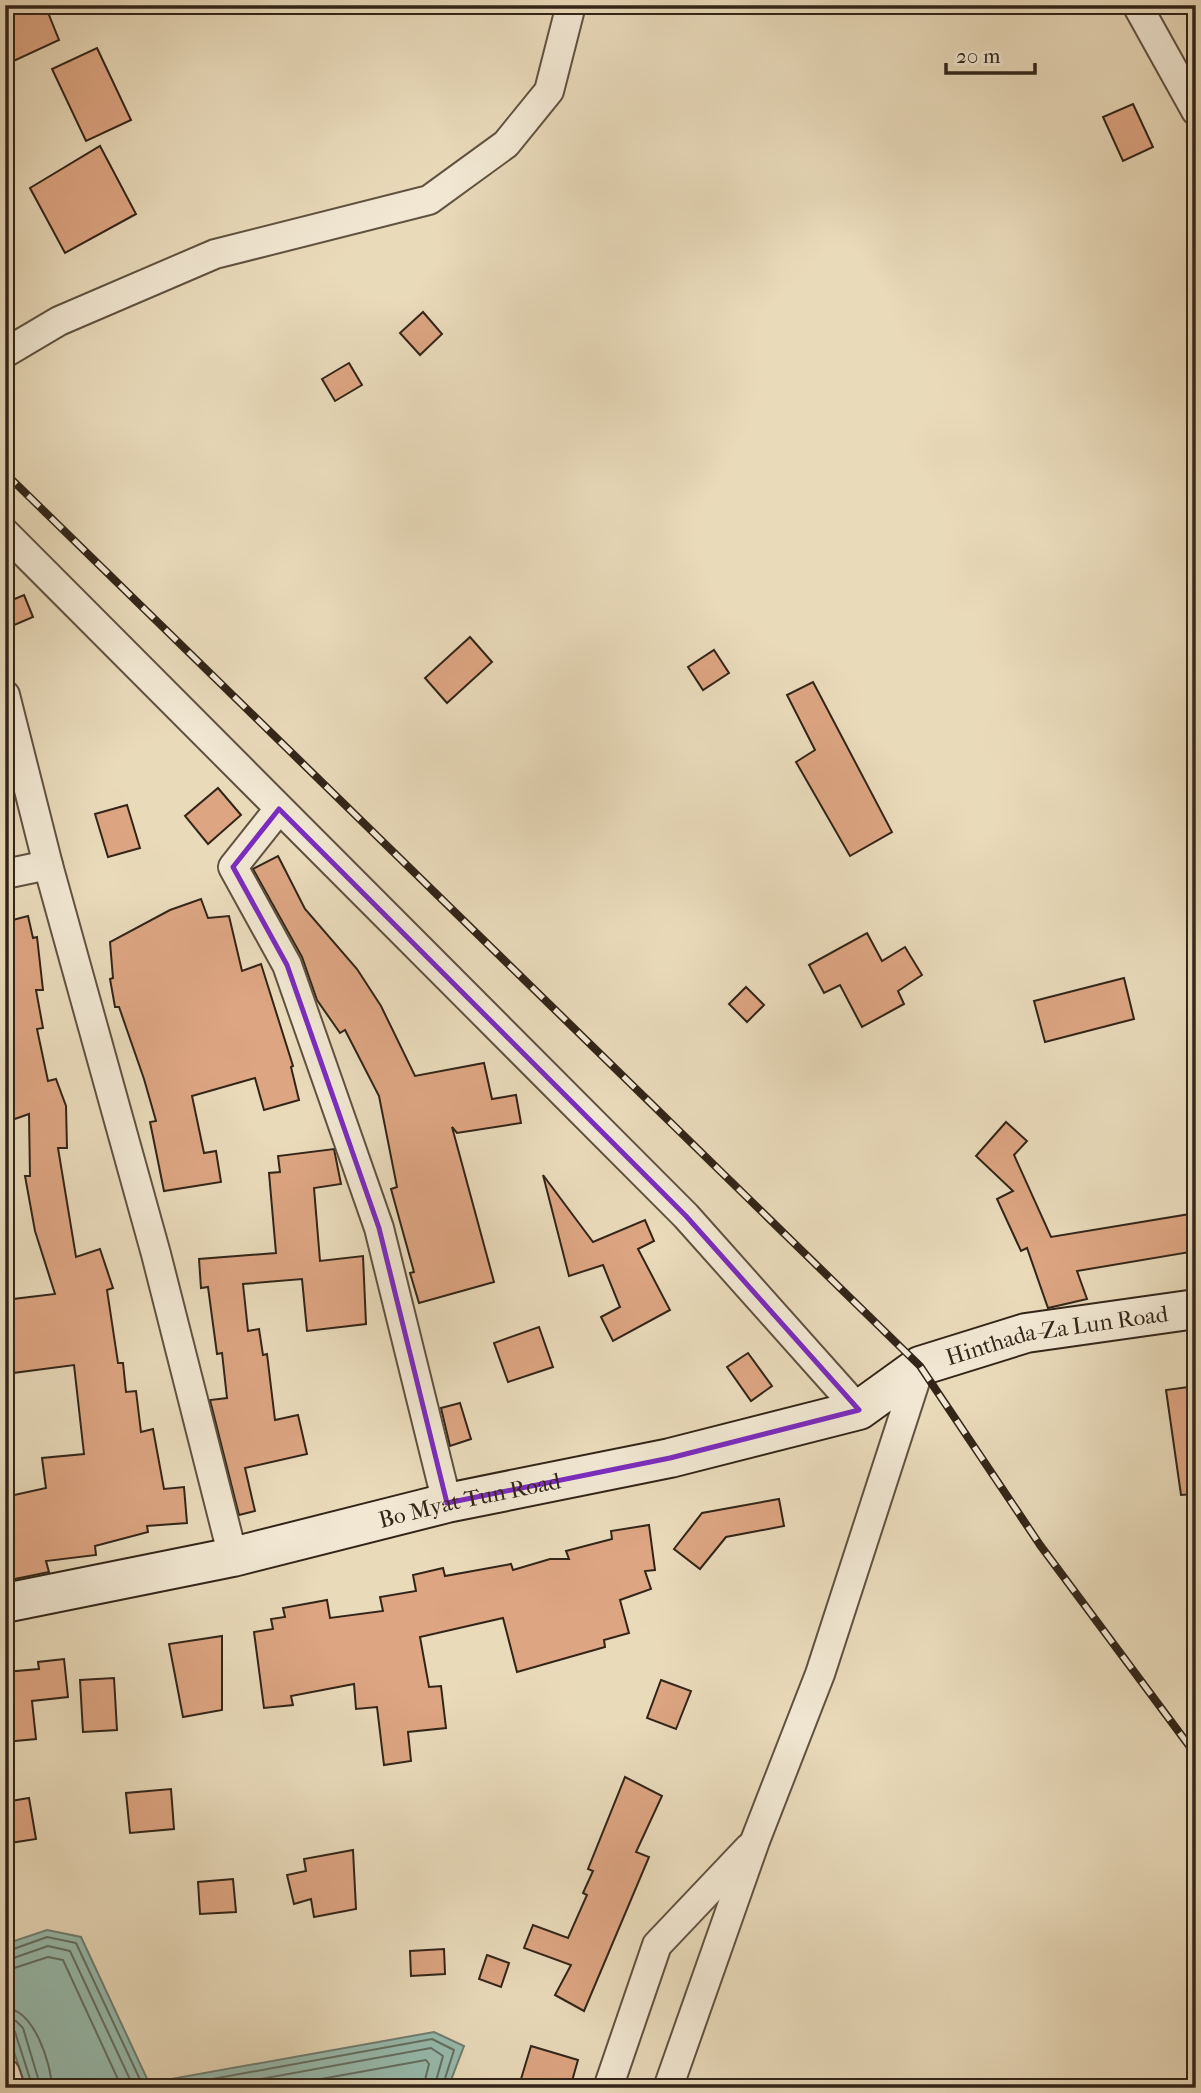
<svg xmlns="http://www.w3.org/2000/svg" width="1201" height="2093" font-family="'IM FELL French Canon',serif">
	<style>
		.water { fill: #97bbae; stroke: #6f7f72; stroke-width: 2 }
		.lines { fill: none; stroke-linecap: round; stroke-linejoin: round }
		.shore { stroke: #647063; stroke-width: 2 }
		.building { fill: #dda582; stroke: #322518; stroke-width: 2 }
		.minor-casing { stroke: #605240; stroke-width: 32 }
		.secondary-casing { stroke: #322518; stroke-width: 42 }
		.minor { stroke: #f1e7d2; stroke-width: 28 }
		.secondary { stroke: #f1e7d2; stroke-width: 38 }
		.rail-casing { stroke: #322518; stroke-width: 8 }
		.rail { stroke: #f1e7d2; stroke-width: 5; stroke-dasharray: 16; stroke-linecap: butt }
		.marked { fill: none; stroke: #7b2cbf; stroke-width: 5; stroke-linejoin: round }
		.labels { text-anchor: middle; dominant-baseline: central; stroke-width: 7; stroke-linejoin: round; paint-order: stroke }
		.street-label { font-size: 23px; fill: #322518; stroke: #f1e7d2 }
	</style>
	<rect width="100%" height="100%" fill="#e9daba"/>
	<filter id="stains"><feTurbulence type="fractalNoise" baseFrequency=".00286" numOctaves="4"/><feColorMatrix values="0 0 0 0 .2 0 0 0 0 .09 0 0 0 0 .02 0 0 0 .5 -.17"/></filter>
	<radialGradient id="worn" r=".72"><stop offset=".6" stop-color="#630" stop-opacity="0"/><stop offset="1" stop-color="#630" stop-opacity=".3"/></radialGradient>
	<!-- water -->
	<polygon class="water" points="47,1930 81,1937 149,2083 434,2032 464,2046 448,2088 26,2088 5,2025 5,1948 11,1942"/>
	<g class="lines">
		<!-- shore -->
		<g class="shore">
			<polyline points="5,1952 47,1937 76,1943 144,2088"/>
			<polyline points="5,1961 48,1946 70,1951 134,2088"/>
			<polyline points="5,1971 48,1957 63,1960 122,2088"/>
			<path d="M5 2008C34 2009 51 2063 52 2088"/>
			<polyline points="5,2018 16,2021 23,2028 41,2088"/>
			<polyline points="5,2027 15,2032 33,2088"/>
			<polyline points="163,2088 432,2039 454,2050 442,2088"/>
			<polyline points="212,2088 431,2048 443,2056 434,2088"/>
			<polyline points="271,2088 426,2060 429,2064 423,2088"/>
		</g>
	</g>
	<!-- building -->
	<g class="building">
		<polygon points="5,5 45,5 59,40 5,65"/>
		<polygon points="97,48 131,120 86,141 52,69"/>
		<polygon points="1133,104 1153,147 1123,161 1103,117"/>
		<polygon points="100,146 136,214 65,253 30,188"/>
		<polygon points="423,312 442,334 420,355 400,333"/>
		<polygon points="349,363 362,385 335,401 322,379"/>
		<polygon points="24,595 33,617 5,629 5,603"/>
		<polygon points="470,637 492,662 447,703 425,678"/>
		<polygon points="714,650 729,673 703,690 688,667"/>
		<polygon points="813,682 892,832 850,856 796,762 815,750 787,695"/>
		<polygon points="218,788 241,815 208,844 185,816"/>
		<polygon points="127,805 140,848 108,857 95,814"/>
		<polygon points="278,856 305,909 357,969 381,1006 415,1076 484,1063 492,1099 516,1095 521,1123 457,1133 452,1127 494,1282 419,1303 410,1273 414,1272 391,1189 397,1187 379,1096 345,1030 340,1033 317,1000 302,957 253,869"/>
		<polygon points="201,899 208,918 229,916 242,971 261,964 293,1066 291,1067 299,1100 264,1110 255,1078 192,1096 204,1153 216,1151 221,1182 164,1191 150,1122 156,1121 144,1079 119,1007 115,1007 110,979 113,978 110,942 170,910"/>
		<polygon points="28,916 33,938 37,937 43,990 36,990 43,1028 37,1029 48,1081 56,1079 66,1106 67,1148 58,1148 76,1257 100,1249 113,1288 107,1290 118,1363 123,1363 126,1392 136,1391 141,1432 153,1429 164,1489 184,1487 187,1523 147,1526 148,1532 95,1546 96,1555 46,1561 49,1572 10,1580 5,1558 5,1497 46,1488 42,1458 84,1454 74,1365 5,1374 5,1300 55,1294 35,1231 25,1176 30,1176 29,1114 12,1120 5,1104 5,922"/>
		<polygon points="867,933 882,961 905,947 922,975 898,991 904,1004 862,1027 840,985 824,993 809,965"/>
		<polygon points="1124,978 1134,1019 1045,1042 1034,1001"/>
		<polygon points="746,987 764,1005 747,1022 729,1004"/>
		<polygon points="1006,1122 1027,1141 1014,1155 1051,1237 1196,1213 1196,1251 1077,1271 1087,1299 1048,1308 1027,1248 1021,1251 997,1199 1013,1191 976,1156"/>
		<polygon points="334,1149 341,1184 314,1188 320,1261 363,1256 366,1324 307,1331 302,1279 243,1284 248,1331 259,1329 263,1355 267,1354 275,1420 298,1415 307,1454 245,1468 255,1511 239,1515 210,1400 227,1398 222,1353 217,1354 208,1287 201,1288 199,1259 276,1253 269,1173 280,1172 278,1156"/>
		<polygon points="543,1175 593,1242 645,1220 654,1241 638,1249 670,1310 613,1341 601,1317 620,1307 603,1265 569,1276"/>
		<polygon points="539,1327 553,1367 508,1382 494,1343"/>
		<polygon points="748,1353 772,1386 751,1401 727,1367"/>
		<polygon points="1196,1386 1196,1494 1181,1495 1166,1390"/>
		<polygon points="460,1403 471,1439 450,1446 441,1408"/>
		<polygon points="779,1499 784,1526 726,1537 700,1569 674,1549 702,1513"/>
		<polygon points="649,1525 655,1570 645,1571 651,1589 620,1600 629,1633 604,1640 605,1647 517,1672 503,1618 420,1637 429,1687 441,1686 446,1728 408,1732 411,1761 384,1765 377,1707 356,1709 354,1684 291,1696 293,1705 264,1708 254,1632 273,1629 271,1619 285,1617 283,1608 327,1600 330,1618 383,1611 380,1597 416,1591 413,1575 443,1568 445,1576 511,1564 513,1570 550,1559 569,1559 566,1551 612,1539 611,1531"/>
		<polygon points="222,1636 222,1710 183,1717 169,1644"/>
		<polygon points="64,1659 68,1697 32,1701 36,1739 5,1742 5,1672 39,1669 38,1662"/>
		<polygon points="114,1678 117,1730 83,1732 80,1680"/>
		<polygon points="661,1680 691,1691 676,1729 647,1718"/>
		<polygon points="625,1777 662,1796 636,1852 649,1857 584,2011 555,1995 571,1965 524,1948 533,1925 568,1938 587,1895 583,1893 593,1871 588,1869"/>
		<polygon points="171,1789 174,1829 130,1833 126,1793"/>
		<polygon points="29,1798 36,1839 10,1843 5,1802"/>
		<polygon points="353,1850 356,1909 314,1917 311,1899 294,1904 287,1875 306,1871 304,1859"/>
		<polygon points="233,1879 236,1912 200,1914 198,1882"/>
		<polygon points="444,1949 445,1974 411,1976 410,1951"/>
		<polygon points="487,1955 509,1963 501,1987 479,1979"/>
		<polygon points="531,2046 578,2060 570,2088 547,2088 521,2079"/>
	</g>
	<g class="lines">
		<defs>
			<g id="minor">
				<polyline points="1137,5 1196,111"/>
				<polyline points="5,353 59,321 215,254 429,200 506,144 549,91 571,5"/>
				<polyline points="5,533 686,1216 859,1410"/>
				<polyline points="5,695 48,865 156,1254 233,1557"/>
				<polyline points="279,809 233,867 287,965 379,1228 447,1503"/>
				<polyline points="5,874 48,865"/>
				<polyline points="5,2073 10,2088"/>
				<polyline points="608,2088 657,1945 749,1848"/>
				<polyline points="668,2088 755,1841 820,1674 920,1366"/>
			</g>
			<g id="secondary">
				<path id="s1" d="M5 1603 233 1557 447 1503 670 1458 859 1410 920 1366 1026 1333 1196 1309"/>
			</g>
		</defs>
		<!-- minor casing -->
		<use href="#minor" class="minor-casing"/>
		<!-- secondary casing -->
		<use href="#secondary" class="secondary-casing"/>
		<!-- minor -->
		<use href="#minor" class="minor"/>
		<!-- secondary -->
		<use href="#secondary" class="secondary"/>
		<defs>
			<polyline id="rail" points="5,473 920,1366 1040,1545 1196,1755"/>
		</defs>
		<!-- rail casing -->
		<use href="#rail" class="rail-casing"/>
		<!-- rail -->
		<use href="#rail" class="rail"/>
	</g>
	<!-- marked area -->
	<path class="marked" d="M279 809 686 1216 859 1410 670 1458 447 1503 379 1228 287 965 233 867Z"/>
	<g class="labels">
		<!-- street labels -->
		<g class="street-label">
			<text stroke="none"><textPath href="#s1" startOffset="1092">Hinthada-Za Lun Road</textPath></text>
			<text stroke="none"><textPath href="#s1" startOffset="476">Bo Myat Tun Road</textPath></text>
		</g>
	</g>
	<!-- margin -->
	<rect width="1201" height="2093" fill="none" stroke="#e9daba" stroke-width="28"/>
	<rect x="7" y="7" width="1187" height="2079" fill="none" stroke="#322518" stroke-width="3.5"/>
	<rect x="14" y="14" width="1173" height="2065" fill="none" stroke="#322518" stroke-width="2"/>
	<!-- scale -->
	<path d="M946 63v10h89v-10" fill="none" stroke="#322518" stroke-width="3.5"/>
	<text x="956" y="63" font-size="21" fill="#322518" stroke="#f1e7d2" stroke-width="5" paint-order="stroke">20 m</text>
	<rect width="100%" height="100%" filter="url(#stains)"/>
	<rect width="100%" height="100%" fill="url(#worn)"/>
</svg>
